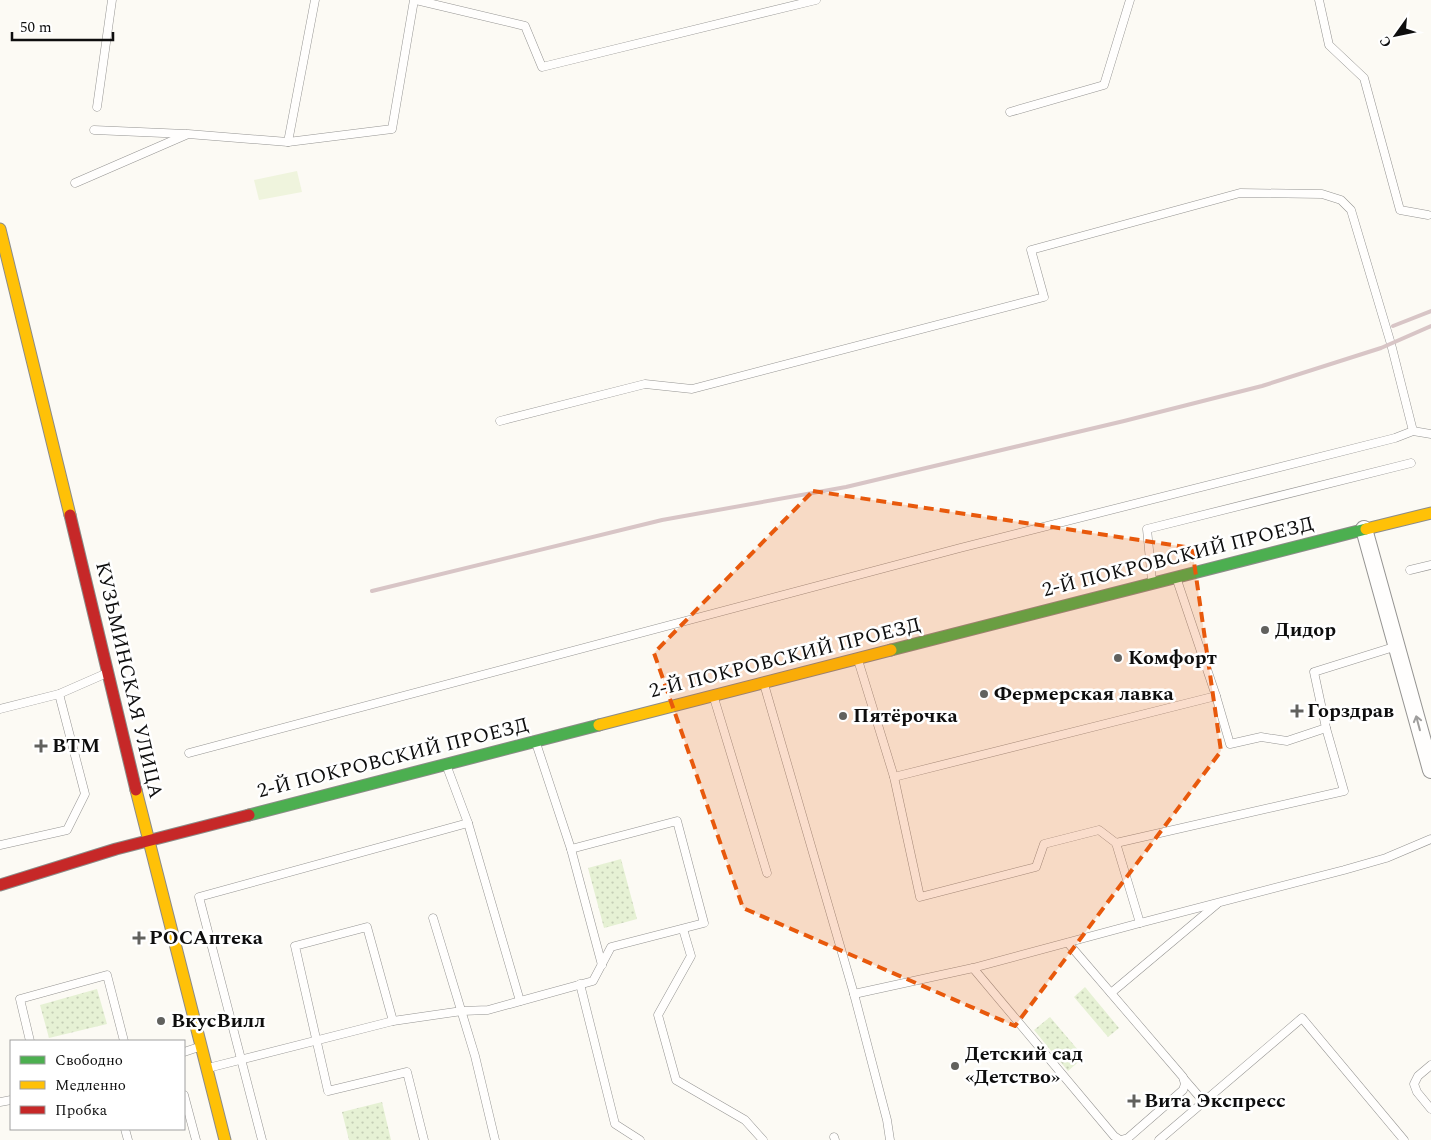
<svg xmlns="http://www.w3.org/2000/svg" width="1431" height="1140" font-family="Spectral,serif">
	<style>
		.park { fill: url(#park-dots) }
		.pitch { fill: #eff4dd }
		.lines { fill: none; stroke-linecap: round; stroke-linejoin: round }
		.lane-casing { stroke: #959492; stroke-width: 9 }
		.street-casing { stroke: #959492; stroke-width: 18 }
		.fast-casing { stroke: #8c8b88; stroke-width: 13 }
		.slow-casing { stroke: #8c8b88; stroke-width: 13 }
		.jam-casing { stroke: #8c8b88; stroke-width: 13 }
		.lane { stroke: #fffefd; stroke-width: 8 }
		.street { stroke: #fffefd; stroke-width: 16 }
		.fast { stroke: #4caf50; stroke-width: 11 }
		.slow { stroke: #ffc107; stroke-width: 11 }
		.jam { stroke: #c62828; stroke-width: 11 }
		.rail { stroke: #d8c5c6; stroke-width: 4 }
		.oneway { stroke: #9f9e9d }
		.marked { fill: #e8590c; fill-opacity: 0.2; stroke: #e8590c; stroke-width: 4; stroke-dasharray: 10 6; stroke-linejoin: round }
		.poi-dot { fill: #61615e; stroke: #fff; stroke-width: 2 }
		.labels { text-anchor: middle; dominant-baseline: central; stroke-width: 5; stroke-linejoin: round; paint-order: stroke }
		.street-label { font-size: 20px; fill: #0e0e0e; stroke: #fff }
		.poi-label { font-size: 20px; font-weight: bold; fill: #0e0e0e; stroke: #fff; text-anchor: start }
	</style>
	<defs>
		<pattern id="park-dots" width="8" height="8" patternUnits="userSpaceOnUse" patternTransform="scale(1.25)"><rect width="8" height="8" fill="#e6f1d4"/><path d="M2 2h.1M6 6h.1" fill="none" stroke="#c4cdb5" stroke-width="1.8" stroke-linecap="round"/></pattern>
	</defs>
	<rect width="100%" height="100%" fill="#fcfaf4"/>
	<!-- park -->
	<g class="park">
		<polygon points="621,859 637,919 604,928 588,868"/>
		<polygon points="1085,987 1119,1028 1108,1037 1074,997"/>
		<polygon points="97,989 107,1024 49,1038 40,1005"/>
		<polygon points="1050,1017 1084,1057 1068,1071 1034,1030"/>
		<polygon points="382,1102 391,1140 349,1140 342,1112"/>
	</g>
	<!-- pitch -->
	<polygon class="pitch" points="297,171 302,192 259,200 254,180"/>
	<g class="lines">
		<defs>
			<g id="lane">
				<polyline points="416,0 525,26 542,67 816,0"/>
				<polyline points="1319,0 1329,45 1364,78 1400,210 1428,215"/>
				<polyline points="97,107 112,0"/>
				<polyline points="1010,112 1104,85 1130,0"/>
				<polyline points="94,130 186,134"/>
				<polyline points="288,142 392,129 414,0"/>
				<polyline points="75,183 188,134 288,142 315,0"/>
				<polyline points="500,421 645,384 692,389 1044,297 1031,250 1240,193 1322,194 1341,200 1351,210 1391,344 1413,431"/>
				<polyline points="1410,570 1431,565"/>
				<polyline points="1177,580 1216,696 1230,744 1261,737 1287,741 1326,728 1314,672 1397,646"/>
				<polyline points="1152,581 1147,529 1411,463"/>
				<polyline points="764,684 854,994 887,1120 890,1140"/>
				<polyline points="714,698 767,873"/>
				<polyline points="0,709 59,694 107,673"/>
				<polyline points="536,743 571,849 602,965"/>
				<polyline points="189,753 960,548 1395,438 1413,431 1431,434"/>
				<polyline points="894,777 1216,696"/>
				<polyline points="468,823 520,1001"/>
				<polyline points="1116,843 1344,791 1326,728"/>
				<polyline points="0,845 67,830 85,794 59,694"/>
				<polyline points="433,918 475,1056 495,1140"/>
				<polyline points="1140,923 1344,870 1386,858 1431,839"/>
				<polyline points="683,929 691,956 658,1015 676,1080 745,1120 763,1140"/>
				<polyline points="1068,943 1183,1077 1185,1084 1183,1090 1128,1138 1121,1140"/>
				<polyline points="973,968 1114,1136 1120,1140"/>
				<polyline points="580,984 615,1124 640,1140"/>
				<polyline points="1111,993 1217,904"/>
				<polyline points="854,994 973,968 1140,923 1116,843 1099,830 1044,844 1036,867 920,897 894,777 858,660"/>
				<polyline points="393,1021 367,927 295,946 328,1091 407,1072 424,1140"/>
				<polyline points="30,1041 20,999 107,975 124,1041"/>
				<polyline points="184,1052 199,1047"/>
				<polyline points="1431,1065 1418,1076 1414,1084 1417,1092 1431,1109"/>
				<polyline points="208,1068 393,1021 462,1011 488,1010 593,981 611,947 704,923 677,821 571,849"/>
				<polyline points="1184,1079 1204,1102"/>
				<polyline points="184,1095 196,1140"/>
				<polyline points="0,1102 11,1100"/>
				<polyline points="125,1129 128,1140"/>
				<polyline points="834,1137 835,1140"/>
				<polyline points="262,1140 199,897 468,823 447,767"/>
				<polyline points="1159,1140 1302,1018 1404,1140"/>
			</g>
			<polyline id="street" points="1364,529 1431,770"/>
			<g id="fast">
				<polyline points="891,650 1366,529"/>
				<polyline points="249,815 599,725"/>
			</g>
			<g id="slow">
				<polyline points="0,229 70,515"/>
				<polyline points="1366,529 1431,513"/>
				<polyline points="599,725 891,650"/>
				<polyline points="136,790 225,1140"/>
			</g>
			<g id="jam">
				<polyline points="70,515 136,790"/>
				<polyline points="0,885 116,849 249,815"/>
			</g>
		</defs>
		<!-- lane casing -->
		<use href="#lane" class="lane-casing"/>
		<!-- street casing -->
		<use href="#street" class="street-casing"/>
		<!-- fast casing -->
		<use href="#fast" class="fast-casing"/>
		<!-- slow casing -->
		<use href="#slow" class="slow-casing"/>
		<!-- jam casing -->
		<use href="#jam" class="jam-casing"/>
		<!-- lane -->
		<use href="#lane" class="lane"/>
		<!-- street -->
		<use href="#street" class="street"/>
		<!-- fast -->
		<use href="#fast" class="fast"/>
		<!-- slow -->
		<use href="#slow" class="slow"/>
		<!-- jam -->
		<use href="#jam" class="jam"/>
		<!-- rail -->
		<g class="rail">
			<polyline points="1393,326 1431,311"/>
			<polyline points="372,591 662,520 846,487 1124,421 1262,386 1381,348 1431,326"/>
		</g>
	</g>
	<!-- one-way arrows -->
	<defs><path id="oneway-shaft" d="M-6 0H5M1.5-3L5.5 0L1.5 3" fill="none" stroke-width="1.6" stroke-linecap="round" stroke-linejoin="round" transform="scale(1.25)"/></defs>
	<use class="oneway" href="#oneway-shaft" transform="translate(1418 723) rotate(-105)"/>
	<!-- marked area -->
	<path class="marked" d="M813 491 1192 548 1221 751 1015 1026 743 908 654 653Z"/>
	<!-- markers -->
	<g class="poi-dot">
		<circle cx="1265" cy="630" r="5"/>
		<circle cx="1118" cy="658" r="5"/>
		<circle cx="984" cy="694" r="5"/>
		<path d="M1294.5 703.5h5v5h5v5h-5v5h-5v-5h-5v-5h5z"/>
		<circle cx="843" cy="716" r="5"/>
		<path d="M38.5 738.5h5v5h5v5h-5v5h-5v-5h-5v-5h5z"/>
		<path d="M136.5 930.5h5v5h5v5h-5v5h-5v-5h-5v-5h5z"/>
		<circle cx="161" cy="1021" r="5"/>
		<circle cx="955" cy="1066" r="5"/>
		<path d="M1131.5 1093.5h5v5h5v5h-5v5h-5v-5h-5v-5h5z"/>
	</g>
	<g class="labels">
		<!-- street labels -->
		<g class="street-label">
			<text transform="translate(1178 557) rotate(-14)">2-Й ПОКРОВСКИЙ ПРОЕЗД</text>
			<text transform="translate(785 658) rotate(-14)">2-Й ПОКРОВСКИЙ ПРОЕЗД</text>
			<text transform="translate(129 680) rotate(77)">КУЗЬМИНСКАЯ УЛИЦА</text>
			<text transform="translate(393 758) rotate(-14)">2-Й ПОКРОВСКИЙ ПРОЕЗД</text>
		</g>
		<!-- poi labels -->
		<g class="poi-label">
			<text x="1275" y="630">Дидор</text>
			<text x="1128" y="658">Комфорт</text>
			<text x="994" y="694">Фермерская лавка</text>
			<text x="1307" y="711">Горздрав</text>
			<text x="853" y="716">Пятёрочка</text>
			<text x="52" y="746">ВТМ</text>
			<text x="149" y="938">РОСАптека</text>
			<text x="171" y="1021">ВкусВилл</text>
			<text x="965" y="1054">Детский сад<tspan x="965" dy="23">«Детство»</tspan></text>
			<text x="1144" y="1101">Вита Экспресс</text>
		</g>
	</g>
	<!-- legend -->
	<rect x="10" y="1040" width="175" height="90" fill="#ffffff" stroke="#9f9f9f"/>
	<rect x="20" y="1056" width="25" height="8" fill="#4caf50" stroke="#9f9f9f"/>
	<text x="55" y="1065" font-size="15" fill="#0e0e0e">Свободно</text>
	<rect x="20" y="1081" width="25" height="8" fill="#ffc107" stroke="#9f9f9f"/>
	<text x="55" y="1090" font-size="15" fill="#0e0e0e">Медленно</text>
	<rect x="20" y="1106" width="25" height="8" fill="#c62828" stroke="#9f9f9f"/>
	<text x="55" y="1115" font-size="15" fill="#0e0e0e">Пробка</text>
	<!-- north arrow -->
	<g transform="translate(1396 35) rotate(237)" stroke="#ffffff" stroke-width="4" paint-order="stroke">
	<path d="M0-4L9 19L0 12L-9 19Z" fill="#0e0e0e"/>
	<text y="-8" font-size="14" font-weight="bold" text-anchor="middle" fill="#0e0e0e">С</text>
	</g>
	<!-- scale -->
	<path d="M12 32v8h101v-8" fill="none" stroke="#0e0e0e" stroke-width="2.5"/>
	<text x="20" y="32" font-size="15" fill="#0e0e0e" stroke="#ffffff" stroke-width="4" paint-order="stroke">50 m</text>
</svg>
